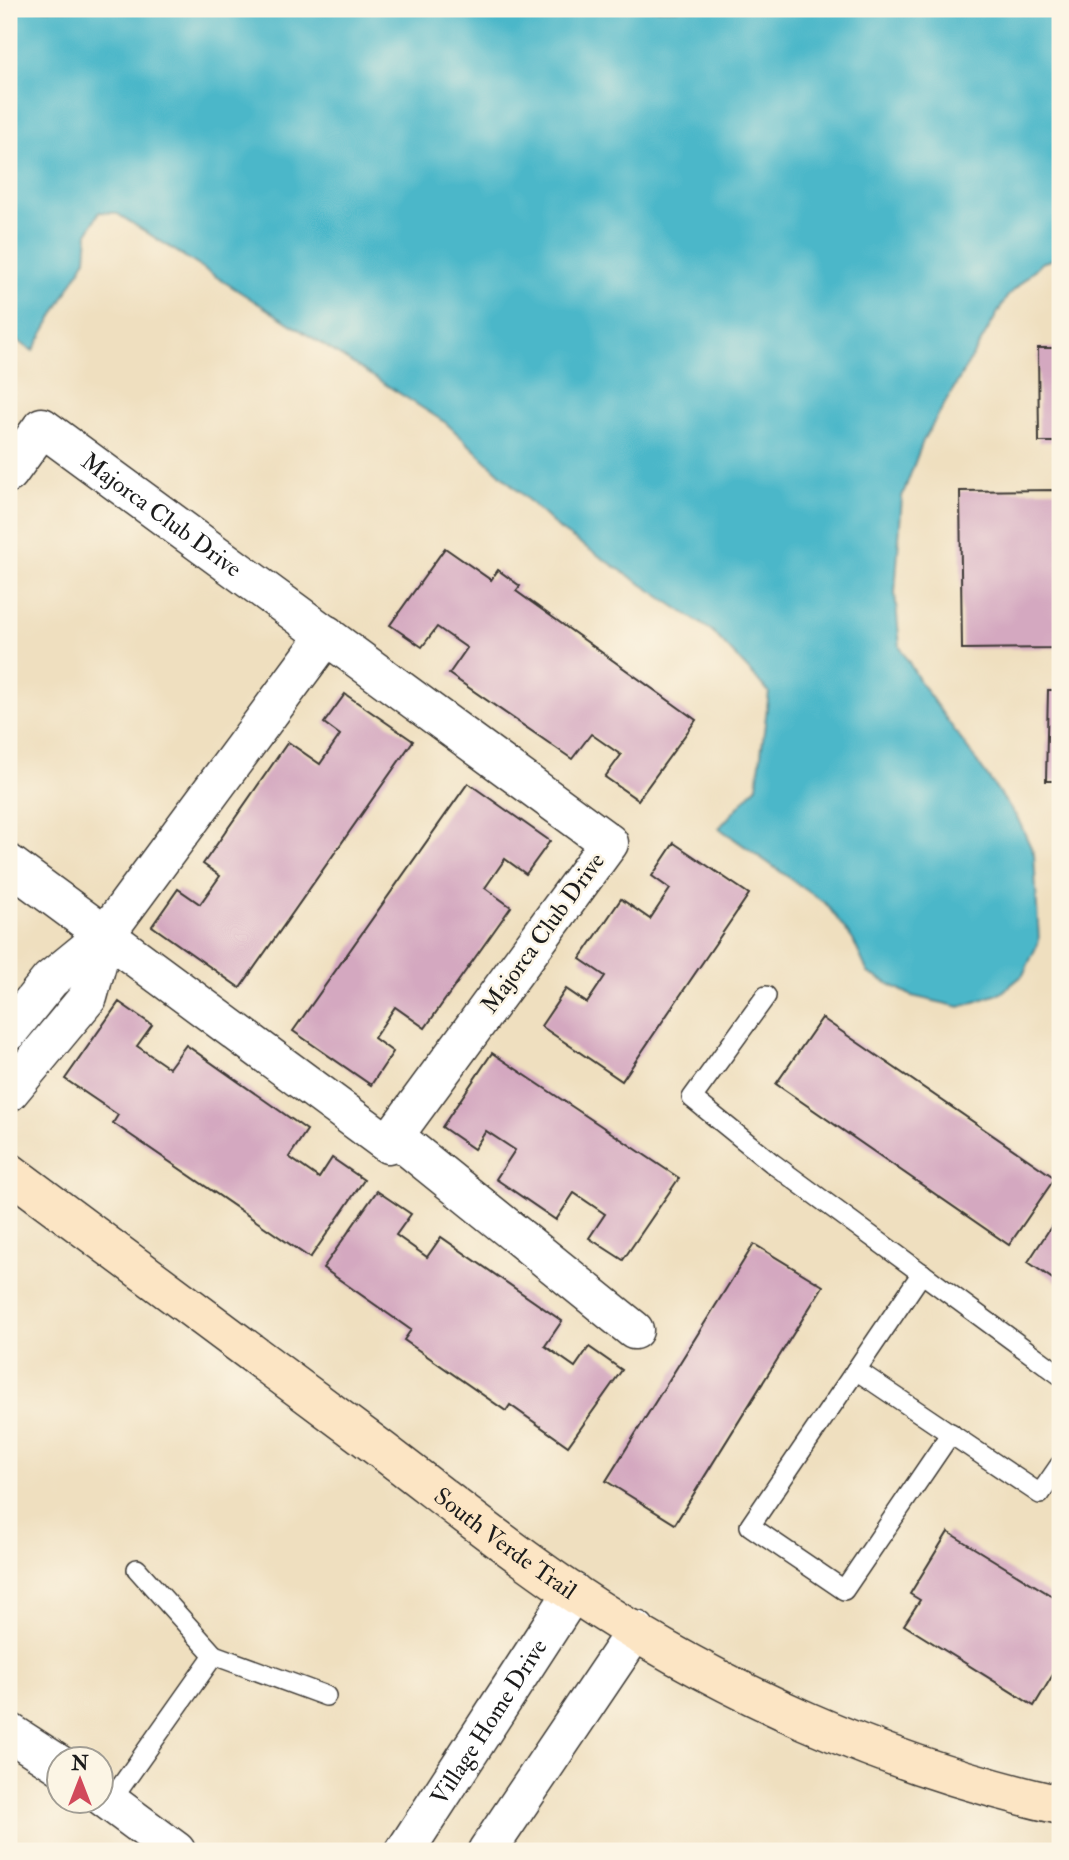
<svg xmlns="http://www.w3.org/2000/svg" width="1069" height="1860" font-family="'IM FELL Double Pica',serif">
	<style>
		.water { fill: #4cb7c9; stroke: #346a72; stroke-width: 2 }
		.building { fill: #d4a8c0 }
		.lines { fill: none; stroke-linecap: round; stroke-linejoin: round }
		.lane-casing { stroke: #3c3934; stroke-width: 22 }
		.street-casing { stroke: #3c3934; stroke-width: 41 }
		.secondary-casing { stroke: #3c3934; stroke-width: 41 }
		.lane { stroke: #fff; stroke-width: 19 }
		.street { stroke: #fff; stroke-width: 38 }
		.secondary { stroke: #fce5c4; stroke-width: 38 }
		.labels { text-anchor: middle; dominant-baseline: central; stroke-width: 5; stroke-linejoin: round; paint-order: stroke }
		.street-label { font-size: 24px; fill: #1c1c1c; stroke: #fcf5e5 }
	</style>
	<rect width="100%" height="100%" fill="#fcf5e5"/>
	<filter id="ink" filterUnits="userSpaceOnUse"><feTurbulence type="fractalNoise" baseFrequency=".0143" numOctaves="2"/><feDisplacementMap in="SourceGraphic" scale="14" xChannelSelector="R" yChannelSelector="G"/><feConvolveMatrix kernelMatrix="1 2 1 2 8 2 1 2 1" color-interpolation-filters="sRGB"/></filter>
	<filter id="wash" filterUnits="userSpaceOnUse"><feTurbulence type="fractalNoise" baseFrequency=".00686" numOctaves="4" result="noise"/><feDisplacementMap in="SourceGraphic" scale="28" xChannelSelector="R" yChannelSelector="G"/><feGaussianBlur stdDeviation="1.57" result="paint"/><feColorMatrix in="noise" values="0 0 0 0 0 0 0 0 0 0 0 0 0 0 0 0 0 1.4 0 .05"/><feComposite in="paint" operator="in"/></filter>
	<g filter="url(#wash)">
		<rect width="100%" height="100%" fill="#efdfbf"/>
		<!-- water -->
		<polygon class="water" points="9,9 1060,9 1060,257 1041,263 1007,297 923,441 902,497 895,593 900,647 922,685 1018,819 1034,854 1039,941 1023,975 1001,993 960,1007 912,996 868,973 853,940 826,904 719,828 757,786 769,692 712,631 560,530 446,423 116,213 99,212 88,233 86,259 33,351 9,335"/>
		<g id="blocks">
			<!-- building -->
			<g class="building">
				<polygon points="1038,348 1060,348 1060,442 1039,442"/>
				<polygon points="1060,490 1060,648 962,649 960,491"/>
				<polygon points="445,548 491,580 498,570 520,586 516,591 696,720 638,800 605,777 621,755 591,734 572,759 449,674 467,648 437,627 422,647 390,625"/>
				<polygon points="1048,690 1060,690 1060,781 1046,781"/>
				<polygon points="345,694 413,741 240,988 152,926 178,889 200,904 220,876 203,864 288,742 320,764 340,735 324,723"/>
				<polygon points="468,783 550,841 526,874 505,859 485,888 511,907 425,1028 395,1007 374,1038 393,1052 371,1085 293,1031"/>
				<polygon points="674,843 749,894 622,1081 541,1026 566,989 587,1003 605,976 580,959 621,899 650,919 670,889 652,876"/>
				<polygon points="119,1002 152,1025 137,1046 169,1068 186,1045 307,1130 289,1157 319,1178 332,1158 364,1180 310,1258 113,1123 118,1115 65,1079"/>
				<polygon points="822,1018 1055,1178 1009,1245 776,1084"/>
				<polygon points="492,1053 679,1178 623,1260 589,1238 605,1214 574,1193 556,1220 496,1179 515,1150 486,1131 474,1149 442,1127"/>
				<polygon points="377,1191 411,1214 396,1235 427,1257 441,1237 562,1321 545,1346 575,1367 589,1347 622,1370 568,1446 510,1405 506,1411 404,1340 411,1330 323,1268"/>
				<polygon points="1060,1213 1060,1284 1028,1262"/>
				<polygon points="754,1244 823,1286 675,1524 606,1481"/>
				<polygon points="948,1532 1060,1601 1060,1663 1034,1706 904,1625 920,1600 910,1594"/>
			</g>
		</g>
	</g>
	<g filter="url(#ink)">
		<use href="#blocks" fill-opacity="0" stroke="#3c3934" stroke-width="2"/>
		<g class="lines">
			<defs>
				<g id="lane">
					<polyline points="766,996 692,1098 772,1163 1060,1375"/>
					<polyline points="922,1273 750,1526 844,1590 951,1433"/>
					<polyline points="856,1370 1040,1494 1060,1465"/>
					<polyline points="137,1569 214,1655"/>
					<polyline points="110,1802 214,1655 326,1696"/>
				</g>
				<g id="street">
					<path id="s1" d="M9 473 42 427 609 843 388 1144 9 864"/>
					<polyline points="9,1031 50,980 105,935 327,635"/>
					<polyline points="9,1092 88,997 105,935"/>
					<polyline points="394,1136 634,1330"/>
					<polyline points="9,1732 60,1765"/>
					<polyline points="102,1796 176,1851"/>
					<path id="s2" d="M405 1851 573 1592"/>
					<polyline points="487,1851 636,1630"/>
				</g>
				<g id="secondary">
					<path id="s3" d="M9 1172C127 1260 245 1348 363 1436 433 1488 500 1544 572 1592 720 1691 887 1766 1060 1805"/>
				</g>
			</defs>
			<!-- lane casing -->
			<use href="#lane" class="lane-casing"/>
			<!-- street casing -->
			<use href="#street" class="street-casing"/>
			<!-- secondary casing -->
			<use href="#secondary" class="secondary-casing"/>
			<!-- lane -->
			<use href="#lane" class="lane"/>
			<!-- street -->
			<use href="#street" class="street"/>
			<!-- secondary -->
			<use href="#secondary" class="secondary"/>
		</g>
	</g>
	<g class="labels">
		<!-- street labels -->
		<g class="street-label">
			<text stroke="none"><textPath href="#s1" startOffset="205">Majorca Club Drive</textPath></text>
			<text transform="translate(543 933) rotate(-54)">Majorca Club Drive</text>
			<text stroke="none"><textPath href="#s3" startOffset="620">South Verde Trail</textPath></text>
			<text stroke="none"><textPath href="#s2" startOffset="154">Village Home Drive</textPath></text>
		</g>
	</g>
	<!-- margin -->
	<rect width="1069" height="1860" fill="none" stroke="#fcf5e5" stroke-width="35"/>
	<!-- north arrow -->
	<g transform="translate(80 1780)"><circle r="33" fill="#fcf5e5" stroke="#a29e95" stroke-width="2"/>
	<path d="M0-5L12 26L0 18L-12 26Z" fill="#d1495b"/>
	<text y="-10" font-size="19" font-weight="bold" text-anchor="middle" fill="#1c1c1c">N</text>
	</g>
</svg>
